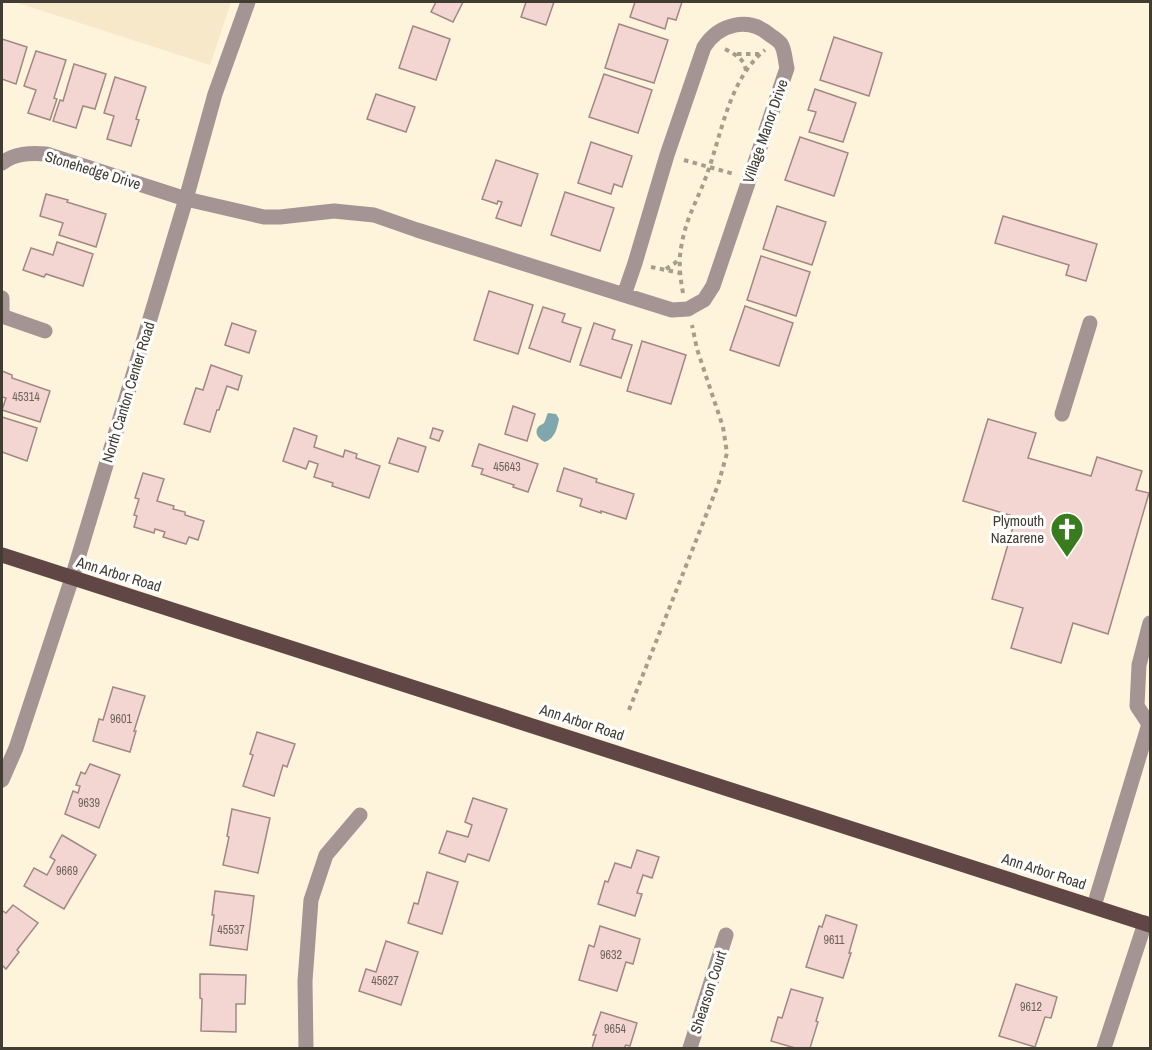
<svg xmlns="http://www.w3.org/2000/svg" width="1152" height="1050" font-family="'Archivo Narrow',sans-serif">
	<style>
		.built { fill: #f6e8c8 }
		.water { fill: #80a7ad }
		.building { fill: #f3d5d2; stroke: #a28784; stroke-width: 1.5 }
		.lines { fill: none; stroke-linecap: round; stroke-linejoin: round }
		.path { stroke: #a69e8c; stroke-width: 4; stroke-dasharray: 4.5 4.5; stroke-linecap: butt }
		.minor { stroke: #a49493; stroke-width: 15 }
		.major { stroke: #614646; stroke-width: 15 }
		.labels { text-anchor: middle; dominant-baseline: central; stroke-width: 6; stroke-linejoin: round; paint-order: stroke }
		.number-label { font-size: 12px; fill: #6e635b }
		.street-label { font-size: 15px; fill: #413d33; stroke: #fff }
		.poi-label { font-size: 15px; fill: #413d33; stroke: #fff; text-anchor: end }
	</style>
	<rect width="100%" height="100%" fill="#fef4db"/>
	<!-- built -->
	<polygon class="built" points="15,2 231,2 210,65"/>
	<!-- water -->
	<path class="water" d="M548 413 556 414 559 419C557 429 555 438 545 442 539 439 533 433 539 426 540 425 543 424 544 423 546 420 546 416 548 413Z"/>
	<!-- building -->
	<g class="building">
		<polygon points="436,2 463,2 453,22 431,12"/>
		<polygon points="526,2 554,2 546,25 521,17"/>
		<polygon points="635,2 682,2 676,20 668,18 665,29 630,17"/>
		<polygon points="619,24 668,40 654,83 605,68"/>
		<polygon points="413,26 450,39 436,80 399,68"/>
		<polygon points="834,37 882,53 869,96 820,80"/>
		<polygon points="2,39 27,47 16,84 2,79 2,83"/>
		<polygon points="36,51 66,60 54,98 57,99 50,120 28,113 36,90 24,86"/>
		<polygon points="74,64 106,74 95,109 83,106 76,128 53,121 60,100 63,101"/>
		<polygon points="604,74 652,90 638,133 589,117"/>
		<polygon points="115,77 146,87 136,119 139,120 131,146 107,139 114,116 104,113"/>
		<polygon points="815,89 856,103 843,142 809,132 816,112 808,110"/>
		<polygon points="376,94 415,107 406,132 367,119"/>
		<polygon points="800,137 848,153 834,196 785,180"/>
		<polygon points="591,142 632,156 622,187 614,184 611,194 578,183"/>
		<polygon points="496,160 538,174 521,226 496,218 502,202 498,201 497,204 482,199"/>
		<polygon points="565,192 614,208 600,251 551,235"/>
		<polygon points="46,194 68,200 67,202 106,214 96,247 59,235 63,223 40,216"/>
		<polygon points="777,206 826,222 812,265 763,249"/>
		<polygon points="1003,216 1097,244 1086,281 1066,275 1069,265 995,243"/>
		<polygon points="57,242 93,254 83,286 46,274 44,277 23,270 31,248 53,255"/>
		<polygon points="761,256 810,272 796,316 747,300"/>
		<polygon points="489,291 533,305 518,354 474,340"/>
		<polygon points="745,306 793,323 779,366 730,350"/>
		<polygon points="543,307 565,314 562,322 581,328 570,362 529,348"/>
		<polygon points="232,323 256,331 249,353 225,345"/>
		<polygon points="594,323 615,330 612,339 632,345 621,378 580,365"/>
		<polygon points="642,341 686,355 671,404 627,391"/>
		<polygon points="211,365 242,376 238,390 227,386 219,410 217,410 210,432 184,424 196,388 203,390"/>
		<polygon points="2,371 12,375 12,378 50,391 40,422 2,410 6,398 2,397"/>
		<polygon points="513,406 535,414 527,441 505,434"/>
		<polygon points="2,417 37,428 27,461 2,452"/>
		<polygon points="988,419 1036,433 1028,458 1091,476 1097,457 1142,471 1136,490 1149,493 1108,634 1073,623 1061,663 1011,648 1023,608 992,599 1016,517 963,501"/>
		<polygon points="294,428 317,436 314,447 343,457 345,450 357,454 356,458 380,466 369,498 332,486 333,483 314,477 318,464 309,461 306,469 283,461"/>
		<polygon points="433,428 443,431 439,441 430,438"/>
		<polygon points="398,438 426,447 418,472 389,463"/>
		<polygon points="479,444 538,464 528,492 513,487 514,485 481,474 483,469 472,466"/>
		<polygon points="564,468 597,479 596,482 634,494 626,519 601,511 601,513 580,506 582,499 557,491"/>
		<polygon points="143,473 164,479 157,501 174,506 173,509 185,512 185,515 204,521 198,540 189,537 186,544 163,537 165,532 155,529 154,533 134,527 137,516 134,515 139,499 135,498"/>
		<polygon points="113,687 145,696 134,731 136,731 130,752 93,741 99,719 103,720"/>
		<polygon points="257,732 295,744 287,767 283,765 274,796 243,786 253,755 250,754"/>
		<polygon points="90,764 120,775 99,828 65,814 73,791 78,793 80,786 76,785 81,772 85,774"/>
		<polygon points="473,798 507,809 489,861 468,854 465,862 439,853 447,831 468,837 472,825 465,822"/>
		<polygon points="232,809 270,818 258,873 223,865 229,837 227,836"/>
		<polygon points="62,835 96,855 64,909 24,886 34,868 47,875 55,860 50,857"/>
		<polygon points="637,850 659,857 652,878 643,875 637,893 642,894 635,916 598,904 605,881 608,882 615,863 631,868"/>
		<polygon points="427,872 458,882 442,934 408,923 414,903 418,904"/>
		<polygon points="215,891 254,896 247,950 210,945 214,915 212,915"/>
		<polygon points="13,905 38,923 17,950 19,952 6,969 2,965 2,913 3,911 6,913"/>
		<polygon points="826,915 857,925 849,953 851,953 843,978 806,967 819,926 822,927"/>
		<polygon points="600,926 640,939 633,964 626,962 617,991 579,980 589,945 594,947"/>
		<polygon points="386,941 418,952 401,1005 359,991 366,969 376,972"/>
		<polygon points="200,974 246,975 245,1004 236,1004 236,1032 201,1031 202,999 200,998"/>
		<polygon points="1016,984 1057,997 1051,1018 1045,1017 1035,1047 999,1036"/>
		<polygon points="791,989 823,998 816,1021 818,1022 810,1048 795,1048 771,1041 778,1017 782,1018"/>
		<polygon points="601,1012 637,1023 630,1046 626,1045 624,1048 592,1048 596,1035 593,1035"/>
	</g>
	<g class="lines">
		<!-- path -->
		<g class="path">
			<path d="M725 49C736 55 745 59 746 72"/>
			<polyline points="737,54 759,54"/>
			<polyline points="684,160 734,174"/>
			<polyline points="651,267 680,273"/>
			<polyline points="666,269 675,263 679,259"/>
			<path d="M683 293C680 276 678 260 682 243 686 218 699 197 707 174 722 133 729 79 765 50"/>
			<polyline points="629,710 718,485 727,453 723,427 697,349 692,325"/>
		</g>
		<!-- minor -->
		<g class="minor">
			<path d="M2 163C15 153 30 153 46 154L186 199 264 217H280L334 211 374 215 417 230 672 310 688 309 695 305 704 300 713 286 787 68C785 61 785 50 781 44 779 41 773 37 770 35 748 16 719 24 704 47L667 155 635 263 624 295"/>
			<polyline points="2,298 2,313"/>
			<polyline points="2,316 45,331"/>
			<polyline points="1062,414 1090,323"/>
			<polyline points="1149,724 1137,706 1139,665 1150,623"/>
			<polyline points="2,780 16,748 72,578 186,199 215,94 248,2"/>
			<polyline points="1094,906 1149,724 1150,724"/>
			<polyline points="306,1048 305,981 311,900 326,855 360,815"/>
			<polyline points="690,1048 726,935"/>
			<polyline points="1104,1048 1145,923"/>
		</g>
		<!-- major -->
		<polyline class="major" points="2,555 1150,925"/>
	</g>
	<!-- icons -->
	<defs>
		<symbol id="church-pin" viewBox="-11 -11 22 30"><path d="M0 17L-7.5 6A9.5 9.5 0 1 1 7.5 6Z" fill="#397c1d" stroke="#fff"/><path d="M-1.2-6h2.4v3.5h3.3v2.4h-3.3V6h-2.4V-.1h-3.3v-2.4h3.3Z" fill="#fff"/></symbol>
	</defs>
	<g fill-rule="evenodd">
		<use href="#church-pin" x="1048" y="510" width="38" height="52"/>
	</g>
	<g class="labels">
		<!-- number labels -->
		<g class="number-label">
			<text x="26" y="397">45314</text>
			<text x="507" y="467">45643</text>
			<text x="121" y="719">9601</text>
			<text x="89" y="803">9639</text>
			<text x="67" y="871">9669</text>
			<text x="231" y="930">45537</text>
			<text x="834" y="940">9611</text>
			<text x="611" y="955">9632</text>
			<text x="385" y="981">45627</text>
			<text x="1031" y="1007">9612</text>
			<text x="615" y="1029">9654</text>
		</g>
		<!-- street labels -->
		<g class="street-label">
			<text transform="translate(765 131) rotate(-71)">Village Manor Drive</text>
			<text transform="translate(93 170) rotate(17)">Stonehedge Drive</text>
			<text transform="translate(128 392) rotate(-73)">North Canton Center Road</text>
			<text transform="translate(119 574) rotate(17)">Ann Arbor Road</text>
			<text transform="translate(582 722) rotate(18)">Ann Arbor Road</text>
			<text transform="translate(1044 871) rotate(18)">Ann Arbor Road</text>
			<text transform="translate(708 992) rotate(-72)">Shearson Court</text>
		</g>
		<!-- poi labels -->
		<g class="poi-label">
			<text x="1044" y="520">Plymouth<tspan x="1044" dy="17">Nazarene</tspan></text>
		</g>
	</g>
	<!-- border -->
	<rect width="1152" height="1050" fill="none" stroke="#413d33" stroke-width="6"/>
</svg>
